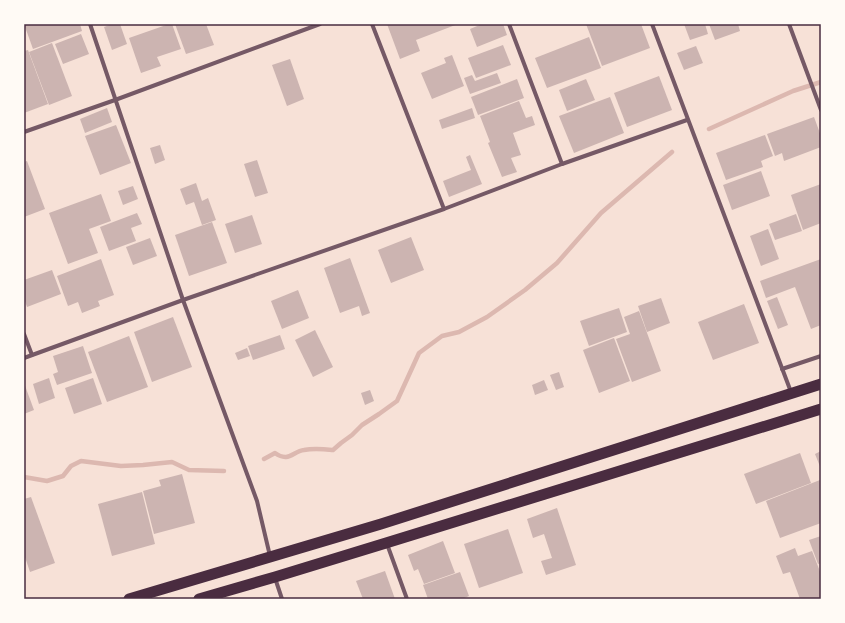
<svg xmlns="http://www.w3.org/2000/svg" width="845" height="623" font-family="'Source Serif 4',serif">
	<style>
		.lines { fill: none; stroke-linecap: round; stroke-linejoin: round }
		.stream { stroke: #dcb8b0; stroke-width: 4.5 }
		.building { fill: #ccb4b1 }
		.minor { stroke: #755966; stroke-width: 4 }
		.trunk { stroke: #4a2c40; stroke-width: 11 }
		.neatline { fill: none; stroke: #4a2c40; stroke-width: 1.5 }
	</style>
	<rect width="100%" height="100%" fill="#f7e1d7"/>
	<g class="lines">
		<!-- stream -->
		<g class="stream">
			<polyline points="709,129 793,91 821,82"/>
			<path d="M264 459 275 453C289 463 293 451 304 450 314 448 323 449 333 450L341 443 352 435 362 425 379 414 397 401 419 353 442 336 459 332 487 317 525 290 557 263 601 213 672 152"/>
			<polyline points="24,477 47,481 63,476 71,466 81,461 121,466 143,465 172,462 189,470 224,471"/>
		</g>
	</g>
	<!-- building -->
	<g class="building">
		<polygon points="24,24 80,24 82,31 33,49"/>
		<polygon points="112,24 120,24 127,44 112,50 104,27"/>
		<polygon points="169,24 172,24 181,49 157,57 161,66 141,73 129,38"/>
		<polygon points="175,24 206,24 214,45 186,54"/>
		<polygon points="387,24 458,24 416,40 420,51 400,59"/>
		<polygon points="482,24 503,24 507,35 477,47 470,29"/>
		<polygon points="586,24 641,24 650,48 602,66"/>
		<polygon points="684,24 705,24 708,34 690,40"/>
		<polygon points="709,24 738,24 740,31 715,40"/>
		<polygon points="81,34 89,54 63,64 55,44"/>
		<polygon points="589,37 601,68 547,88 535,58"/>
		<polygon points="52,43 72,96 49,105 29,52"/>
		<polygon points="503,45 511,65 476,78 468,58"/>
		<polygon points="696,46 703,63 684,70 677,53"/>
		<polygon points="28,50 48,104 24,113 24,51"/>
		<polygon points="452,55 464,86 432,99 421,73 446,63 444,58"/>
		<polygon points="290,59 304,99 287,106 272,65"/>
		<polygon points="497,73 501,83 470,94 464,78 472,75 475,81"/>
		<polygon points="659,76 672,110 627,127 614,93"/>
		<polygon points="517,79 524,98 478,115 471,97"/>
		<polygon points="586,79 595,100 567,111 559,90"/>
		<polygon points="610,97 624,133 574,153 559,116"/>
		<polygon points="519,101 526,118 532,116 535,125 513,133 521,155 511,158 517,172 502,177 488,143 490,142 480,116"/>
		<polygon points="107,108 112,122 85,133 80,119"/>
		<polygon points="472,108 475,118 442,129 439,120"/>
		<polygon points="814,117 821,136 821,147 784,161 782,153 775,156 767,134"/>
		<polygon points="116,125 131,163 100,175 85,136"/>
		<polygon points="765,135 773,156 761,161 763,167 726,180 716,153"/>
		<polygon points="160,145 165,160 155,164 150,148"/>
		<polygon points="470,155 482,184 449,197 443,181 471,170 466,157"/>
		<polygon points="257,160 268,193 255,197 244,164"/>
		<polygon points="27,161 45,209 24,217 24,162"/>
		<polygon points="761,171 770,196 732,210 723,185"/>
		<polygon points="196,183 202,201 208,198 216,220 202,225 194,202 186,205 180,189"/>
		<polygon points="821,184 821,223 803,230 791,195"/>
		<polygon points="133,186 138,199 123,205 118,191"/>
		<polygon points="101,194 111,221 89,229 98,253 68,264 49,213"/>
		<polygon points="137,213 142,224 131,228 136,241 109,251 100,227"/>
		<polygon points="796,214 802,231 775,240 769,224"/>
		<polygon points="252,215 262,244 235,253 225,224"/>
		<polygon points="212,222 227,263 189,276 175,235"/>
		<polygon points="768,229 779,259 761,266 750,236"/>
		<polygon points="411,237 424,270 391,283 378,250"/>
		<polygon points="150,238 157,256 133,265 126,247"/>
		<polygon points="350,258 370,313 362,316 359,306 340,313 324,268"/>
		<polygon points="101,259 114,295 98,301 100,306 82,313 78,302 68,306 57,276"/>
		<polygon points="821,259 821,325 811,329 795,287 766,298 760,281"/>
		<polygon points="52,270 61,294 27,307 24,298 24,280"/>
		<polygon points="298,290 309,318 282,329 271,301"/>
		<polygon points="777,297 788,325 778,329 767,301"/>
		<polygon points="661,298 670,323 647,332 638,306"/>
		<polygon points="744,304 759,343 713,360 698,322"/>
		<polygon points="619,308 627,332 589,346 580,321"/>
		<polygon points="639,311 661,371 632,382 616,339 630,334 624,317"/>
		<polygon points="173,317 192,367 152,382 134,332"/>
		<polygon points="315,330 333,367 313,377 295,340"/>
		<polygon points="280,335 285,349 253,360 248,346"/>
		<polygon points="129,336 148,387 107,402 88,352"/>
		<polygon points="614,338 630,381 599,393 583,350"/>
		<polygon points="83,346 92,373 57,385 53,374 58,372 53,356"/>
		<polygon points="247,348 250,356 238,360 235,353"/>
		<polygon points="559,372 564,387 556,390 550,375"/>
		<polygon points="49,378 55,398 39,404 33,384"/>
		<polygon points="93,378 102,404 74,414 65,388"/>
		<polygon points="544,380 548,390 535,395 532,385"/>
		<polygon points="24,383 34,410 24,414"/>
		<polygon points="370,390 374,401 365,405 361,393"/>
		<polygon points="821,451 821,469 815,454"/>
		<polygon points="800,453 811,483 756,504 744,474"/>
		<polygon points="182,474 195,523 154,534 143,491 161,486 159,480"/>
		<polygon points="820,480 821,523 780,538 766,501"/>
		<polygon points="142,492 155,544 112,556 98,504"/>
		<polygon points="31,497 55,563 30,572 24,554 24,499"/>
		<polygon points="557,508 576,565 546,575 541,561 552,558 544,534 533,538 527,519"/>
		<polygon points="508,529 523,573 479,588 464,544"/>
		<polygon points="821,536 821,563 818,564 809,540"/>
		<polygon points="443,541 455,573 424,584 418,569 414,571 408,555"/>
		<polygon points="795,548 798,556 812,551 821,574 821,599 800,599 790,572 783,574 776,556"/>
		<polygon points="385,571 395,599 363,599 356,581"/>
		<polygon points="460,572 469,596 462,599 428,599 423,585"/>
	</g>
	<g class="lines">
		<!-- minor -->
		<g class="minor">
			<polyline points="90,24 183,300 257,501 270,556"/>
			<polyline points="372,24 444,209"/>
			<polyline points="509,24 562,164"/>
			<polyline points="652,24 791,392"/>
			<polyline points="789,24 821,110"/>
			<polyline points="24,132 115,100 320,24"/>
			<polyline points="24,334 32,355"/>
			<polyline points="24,358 183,300 444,209 562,164 687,120"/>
			<polyline points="782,369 821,356"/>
			<polyline points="387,544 407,599"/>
			<polyline points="275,578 282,599"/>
		</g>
		<!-- trunk -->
		<g class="trunk">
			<polyline points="129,599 381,524 821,384"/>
			<polyline points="199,599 275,577 386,543 821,409"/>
		</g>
	</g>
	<!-- border -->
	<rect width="845" height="623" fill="none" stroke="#fffaf5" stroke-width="50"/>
	<rect x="25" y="25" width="795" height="573" class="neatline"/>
</svg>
